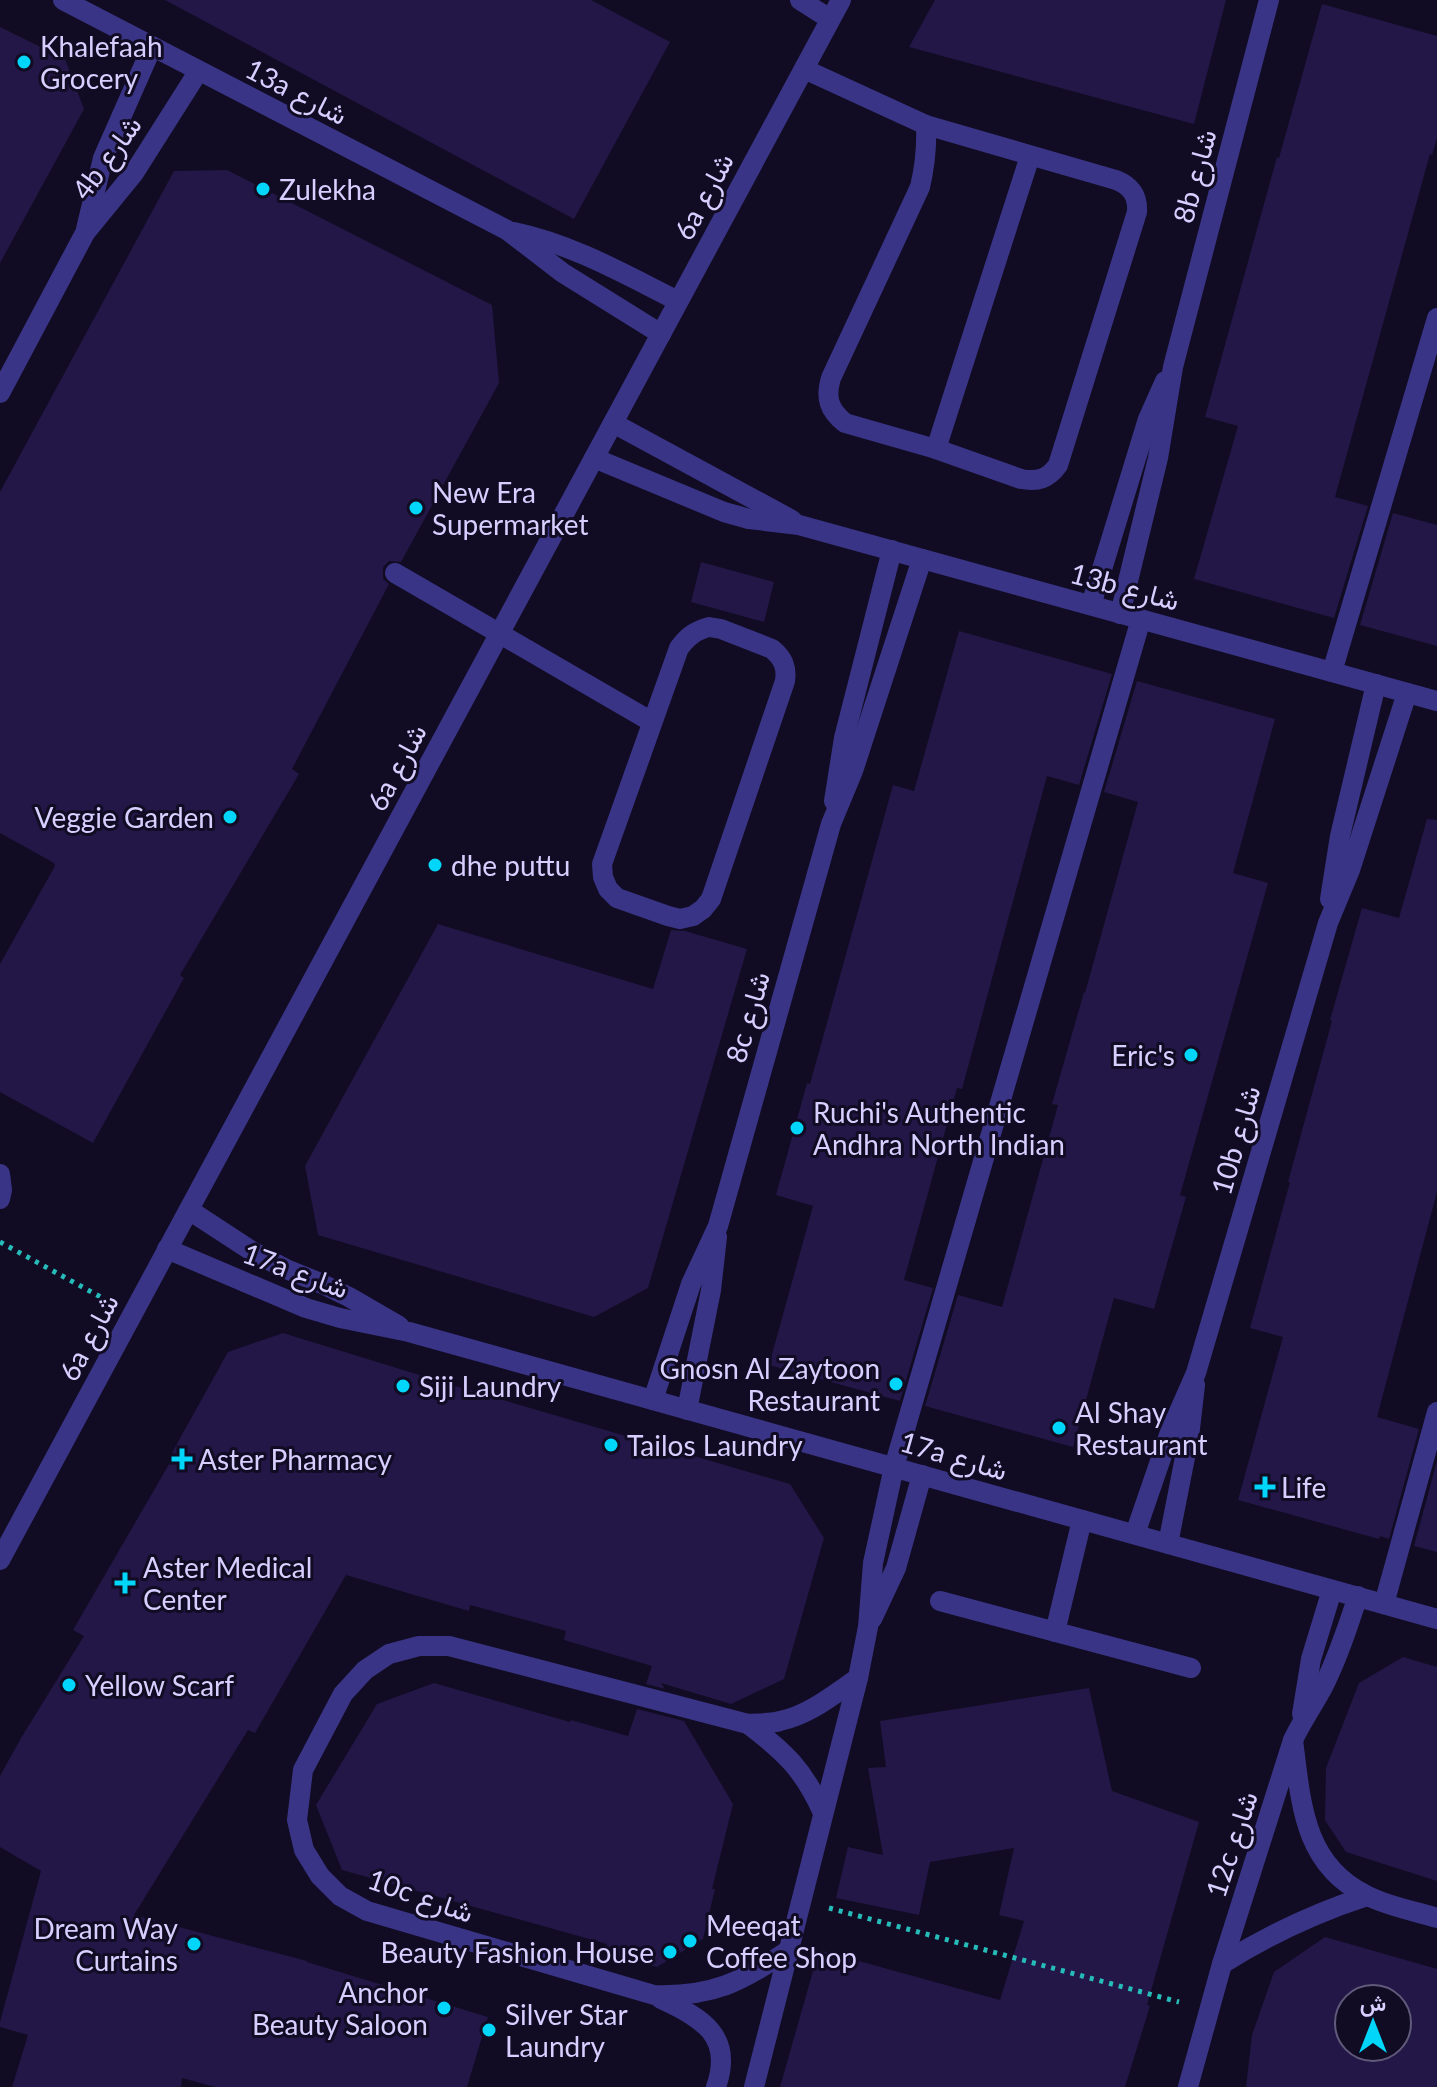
<svg xmlns="http://www.w3.org/2000/svg" width="1437" height="2087" font-family="Lato,Vazirmatn,sans-serif">
	<style>
		.building { fill: #221746; fill-rule: evenodd }
		.lines { fill: none; stroke-linecap: round; stroke-linejoin: round }
		.path { stroke: #26bcba; stroke-width: 5; stroke-dasharray: 4 6; stroke-linecap: butt }
		.lane { stroke: #3a3486; stroke-width: 20 }
		.street { stroke: #3a3486; stroke-width: 20 }
		.poi-dot { fill: #00d6fa; stroke: #110c23; stroke-width: 3 }
		.labels { text-anchor: middle; dominant-baseline: central; stroke-width: 6; stroke-linejoin: round; paint-order: stroke }
		.poi-label { font-size: 28px; fill: #d6cfff; stroke: #110c23; text-anchor: start }
		.street-label { font-size: 28px; fill: #d6cfff; stroke: #110c23 }
	</style>
	<rect width="100%" height="100%" fill="#110c23"/>
	<!-- building -->
	<g class="building">
		<polygon points="165,0 591,0 670,42 574,219"/>
		<polygon points="935,0 1226,0 1194,124 909,47"/>
		<polygon points="1322,4 1437,36 1437,138 1432,155 1430,154 1335,497 1368,506 1334,618 1194,579 1238,426 1205,417 1277,157 1279,158"/>
		<polygon points="0,27 65,59 84,109 0,263"/>
		<polygon points="227,170 492,305 499,383 401,562 389,561 383,567 383,579 389,584 292,769 299,774 180,975 184,978 93,1143 0,1092 0,964 55,866 54,863 0,833 0,492 174,171"/>
		<polygon points="1393,513 1437,525 1437,646 1360,625"/>
		<polygon points="701,562 774,582 764,622 691,602"/>
		<polygon points="959,631 1112,674 1079,785 1047,776 962,1089 957,1088 904,1280 933,1288 900,1401 769,1365 813,1206 776,1195 807,1083 810,1084 893,785 914,791"/>
		<polygon points="1137,681 1275,719 1233,873 1268,883 1180,1195 1186,1197 1154,1309 1114,1298 1073,1447 925,1406 958,1295 1002,1307 1058,1105 1052,1104 1084,992 1085,993 1138,802 1104,792"/>
		<polygon points="1427,819 1437,820 1437,1192 1377,1417 1419,1429 1389,1539 1380,1536 1379,1539 1238,1500 1283,1337 1250,1328 1290,1182 1288,1182 1332,1021 1330,1020 1362,908 1399,918"/>
		<polygon points="438,924 653,989 671,930 685,931 747,949 648,1288 594,1317 318,1235 305,1166"/>
		<polygon points="283,1333 452,1385 790,1484 824,1538 784,1679 731,1704 661,1683 665,1689 646,1684 652,1666 564,1640 566,1631 470,1605 469,1611 346,1575 255,1733 248,1730 134,1915 307,1961 307,1962 488,2017 467,2087 215,2087 182,2078 181,2087 12,2087 28,2035 0,2027 0,2022 41,1871 0,1847 0,1776 21,1738 84,1636 73,1630 172,1459 169,1458 228,1352"/>
		<polygon points="1437,1461 1437,1552 1414,1546"/>
		<polygon points="1403,1657 1437,1667 1437,1881 1346,1852 1325,1820 1326,1768 1359,1683"/>
		<polygon points="434,1683 570,1722 571,1720 628,1736 637,1709 684,1721 733,1804 712,1889 715,1889 703,1939 657,1967 605,1952 607,1944 342,1870 316,1805 377,1704"/>
		<polygon points="1089,1688 1112,1791 1199,1822 1147,2005 1150,2006 1125,2087 780,2087 819,1950 1000,2000 1024,1921 999,1915 1014,1848 930,1862 919,1915 836,1898 848,1847 883,1855 868,1768 886,1767 880,1721"/>
		<path d="M1325 1937 1437 1969V2087H1246L1252 2035 1274 1972ZM1349 1999H1397V2047H1349Z"/>
	</g>
	<g class="lines">
		<!-- path -->
		<g class="path">
			<polyline points="0,1242 108,1301"/>
			<polyline points="829,1908 1179,2002"/>
		</g>
		<!-- lane -->
		<g class="lane">
			<polyline points="804,69 926,125"/>
			<path d="M926 125 1116 180C1131 186 1138 195 1137 212L1058 465C1048 479 1038 482 1021 479L936 449 845 423C829 410 825 398 831 378L920 187C925 166 927 147 926 125Z"/>
			<polyline points="936,449 1030,156"/>
			<polyline points="395,573 652,722"/>
			<path d="M709 627 721 629 772 649C783 658 787 667 785 681L711 899 703 909 693 916 680 919 668 916 617 898 608 889 603 877 602 864 679 648C688 636 695 631 709 627Z"/>
			<polyline points="1332,672 1437,318"/>
			<polyline points="0,1174 2,1190 0,1199"/>
			<polyline points="894,1467 1141,619"/>
			<polyline points="940,1601 1191,1668"/>
			<polyline points="1384,1604 1437,1412"/>
			<polyline points="1055,1632 1082,1520"/>
		</g>
		<!-- street -->
		<g class="street">
			<polyline points="63,0 507,230 563,273 661,334"/>
			<polyline points="800,0 830,19"/>
			<polyline points="86,229 103,158 152,47"/>
			<path d="M514 232C572 244 626 275 678 301"/>
			<polyline points="0,393 85,233 134,173 198,72"/>
			<polyline points="613,423 792,520"/>
			<polyline points="594,458 724,512 749,519 799,525 1437,701"/>
			<polyline points="1091,605 1148,419 1165,381"/>
			<polyline points="1120,614 1158,458 1173,367 1269,0"/>
			<polyline points="834,801 844,738 892,550"/>
			<polyline points="1330,899 1340,836 1376,684"/>
			<polyline points="189,1210 255,1253 286,1269 318,1282 349,1297 399,1326"/>
			<polyline points="167,1249 306,1308 340,1318 409,1332 1437,1619"/>
			<polyline points="653,1400 691,1284 718,1226 831,824 853,771 922,559"/>
			<polyline points="687,1410 711,1290 717,1237"/>
			<polyline points="1135,1534 1170,1432 1196,1373 1328,923 1350,870 1407,693"/>
			<polyline points="1168,1544 1189,1437 1195,1385"/>
			<polyline points="0,1560 841,0"/>
			<polyline points="872,1619 896,1568 922,1475"/>
			<polyline points="1302,1714 1311,1659 1332,1590"/>
			<path d="M748 1724C785 1752 804 1770 823 1813"/>
			<path d="M1293 1740C1302 1721 1314 1704 1324 1685 1338 1657 1348 1626 1358 1596"/>
			<path d="M789 1950C741 1982 713 1997 654 1995L367 1911 340 1896 320 1876 304 1850 297 1820 303 1770 343 1694 365 1670 389 1654 419 1646H449L748 1724C758 1723 769 1724 780 1721 809 1715 833 1695 858 1678"/>
			<path d="M1222 1964C1268 1935 1315 1913 1367 1896"/>
			<path d="M661 1999C702 2018 734 2036 716 2087"/>
			<polyline points="754,2087 858,1678 868,1627 873,1563 894,1467"/>
			<path d="M1188 2087 1222 1964 1293 1740C1301 1802 1303 1864 1366 1895 1386 1906 1415 1911 1437 1918"/>
		</g>
	</g>
	<!-- markers -->
	<g class="poi-dot">
		<circle cx="24" cy="62" r="8"/>
		<circle cx="263" cy="189" r="8"/>
		<circle cx="416" cy="508" r="8"/>
		<circle cx="230" cy="817" r="8"/>
		<circle cx="435" cy="865" r="8"/>
		<circle cx="1191" cy="1055" r="8"/>
		<circle cx="797" cy="1128" r="8"/>
		<circle cx="896" cy="1384" r="8"/>
		<circle cx="403" cy="1386" r="8"/>
		<circle cx="1059" cy="1428" r="8"/>
		<circle cx="611" cy="1445" r="8"/>
		<path d="M178 1447h8v8h8v8h-8v8h-8v-8h-8v-8h8z"/>
		<path d="M1261 1475h8v8h8v8h-8v8h-8v-8h-8v-8h8z"/>
		<path d="M121 1571h8v8h8v8h-8v8h-8v-8h-8v-8h8z"/>
		<circle cx="69" cy="1685" r="8"/>
		<circle cx="690" cy="1941" r="8"/>
		<circle cx="194" cy="1944" r="8"/>
		<circle cx="670" cy="1952" r="8"/>
		<circle cx="444" cy="2008" r="8"/>
		<circle cx="489" cy="2030" r="8"/>
	</g>
	<g class="labels">
		<!-- poi labels -->
		<g class="poi-label">
			<text x="40" y="46">Khalefaah<tspan x="40" dy="32">Grocery</tspan></text>
			<text x="279" y="189">Zulekha</text>
			<text x="432" y="492">New Era<tspan x="432" dy="32">Supermarket</tspan></text>
			<text x="214" y="817" text-anchor="end">Veggie Garden</text>
			<text x="451" y="865">dhe puttu</text>
			<text x="1175" y="1055" text-anchor="end">Eric's</text>
			<text x="813" y="1112">Ruchi's Authentic<tspan x="813" dy="32">Andhra North Indian</tspan></text>
			<text x="880" y="1368" text-anchor="end">Gnosn Al Zaytoon<tspan x="880" dy="32">Restaurant</tspan></text>
			<text x="419" y="1386">Siji Laundry</text>
			<text x="1075" y="1412">Al Shay<tspan x="1075" dy="32">Restaurant</tspan></text>
			<text x="627" y="1445">Tailos Laundry</text>
			<text x="198" y="1459">Aster Pharmacy</text>
			<text x="1281" y="1487">Life</text>
			<text x="143" y="1567">Aster Medical<tspan x="143" dy="32">Center</tspan></text>
			<text x="85" y="1685">Yellow Scarf</text>
			<text x="706" y="1925">Meeqat<tspan x="706" dy="32">Coffee Shop</tspan></text>
			<text x="178" y="1928" text-anchor="end">Dream Way<tspan x="178" dy="32">Curtains</tspan></text>
			<text x="654" y="1952" text-anchor="end">Beauty Fashion House</text>
			<text x="428" y="1992" text-anchor="end">Anchor<tspan x="428" dy="32">Beauty Saloon</tspan></text>
			<text x="505" y="2014">Silver Star<tspan x="505" dy="32">Laundry</tspan></text>
		</g>
		<!-- street labels -->
		<g class="street-label">
			<text transform="translate(297 91) rotate(27)">13a شارع</text>
			<text transform="translate(106 157) rotate(-54)">4b شارع</text>
			<text transform="translate(1194 176) rotate(-75)">8b شارع</text>
			<text transform="translate(703 196) rotate(-62)">6a شارع</text>
			<text transform="translate(1125 586) rotate(15)">13b شارع</text>
			<text transform="translate(396 767) rotate(-62)">6a شارع</text>
			<text transform="translate(747 1017) rotate(-74)">8c شارع</text>
			<text transform="translate(1235 1140) rotate(-74)">10b شارع</text>
			<text transform="translate(296 1270) rotate(20)">17a شارع</text>
			<text transform="translate(88 1337) rotate(-62)">6a شارع</text>
			<text transform="translate(954 1455) rotate(16)">17a شارع</text>
			<text transform="translate(1231 1844) rotate(-72)">12c شارع</text>
			<text transform="translate(421 1895) rotate(19)">10c شارع</text>
		</g>
	</g>
	<!-- north arrow -->
	<g transform="translate(1373 2023)"><circle r="38" fill="#110c23" stroke="#605a7b" stroke-width="2"/>
	<path d="M0-6L14 30L0 20L-14 30Z" fill="#00d6fa"/>
	<text y="-12" font-size="22" font-weight="bold" text-anchor="middle" fill="#d6cfff">ش</text>
	</g>
</svg>
